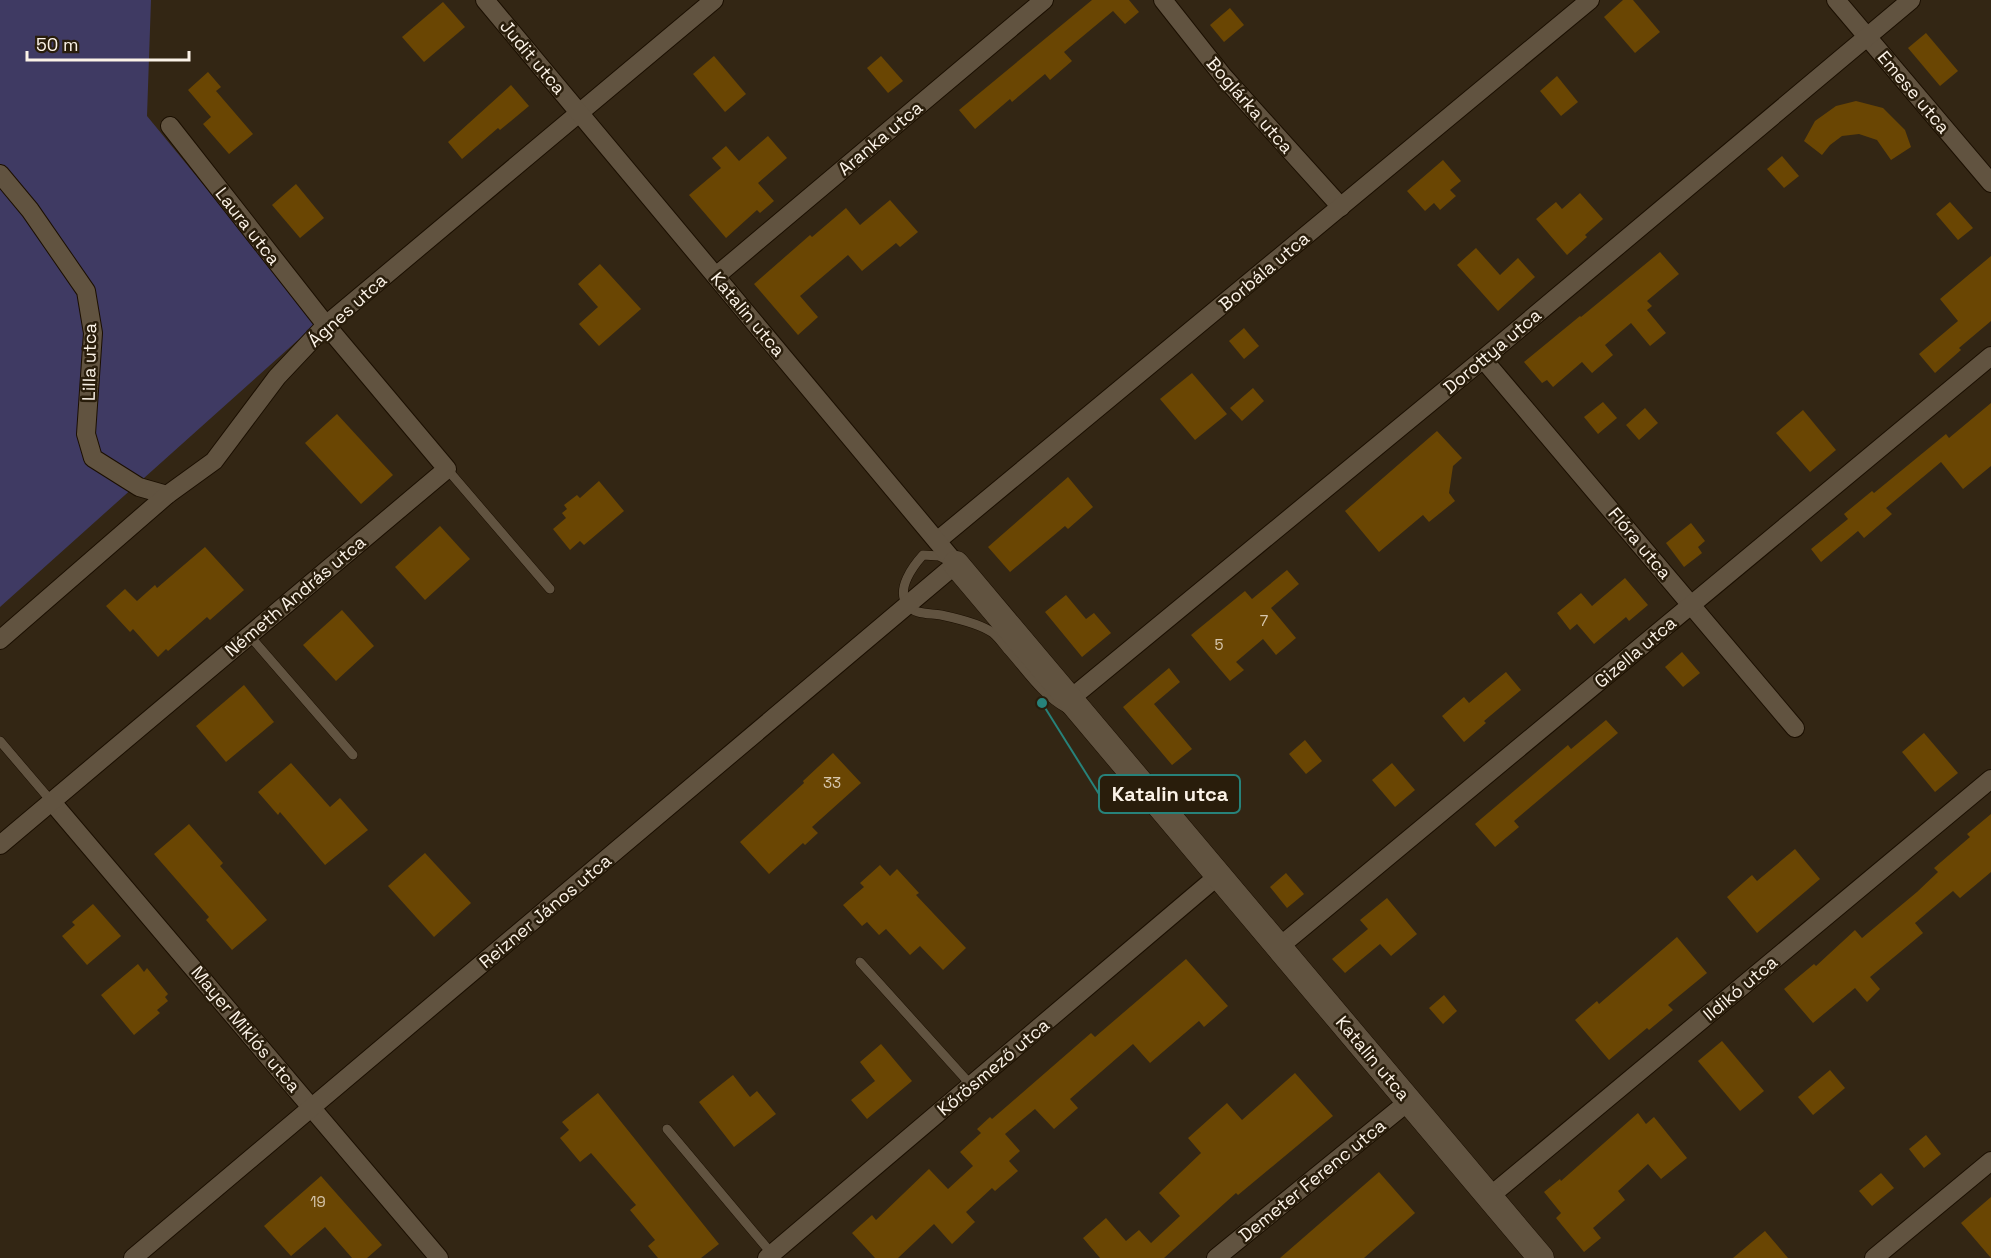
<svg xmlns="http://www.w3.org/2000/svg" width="1991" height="1258" font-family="'Space Grotesk',sans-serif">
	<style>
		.green { fill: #3f3a63 }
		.building { fill: #6a4603 }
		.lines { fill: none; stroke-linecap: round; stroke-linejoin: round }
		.lane-casing { stroke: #1b0f01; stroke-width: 10 }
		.street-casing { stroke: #1b0f01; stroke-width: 20 }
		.secondary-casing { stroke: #1b0f01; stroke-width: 27 }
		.lane { stroke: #615340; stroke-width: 9 }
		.street { stroke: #615340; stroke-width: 18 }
		.secondary { stroke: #615340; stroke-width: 26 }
		.labels { text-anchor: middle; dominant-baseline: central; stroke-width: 5; stroke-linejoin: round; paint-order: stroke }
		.number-label { font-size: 15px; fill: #d7c7ae }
		.street-label { font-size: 18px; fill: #fbf2e7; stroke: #291d0b }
		.leader { fill: none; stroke: #27827a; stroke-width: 2 }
		.callout-dot { fill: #27827a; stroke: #291d0b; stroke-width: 2 }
		.callout { fill: #291d0b; stroke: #27827a; stroke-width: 2 }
		.callout-label { font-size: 20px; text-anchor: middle; font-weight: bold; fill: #fbf2e7 }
	</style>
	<rect width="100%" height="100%" fill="#332614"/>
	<!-- green -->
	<polygon class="green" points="0,0 151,0 147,116 317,323 0,607"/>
	<!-- building -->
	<g class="building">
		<polygon points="1092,0 1129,0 1139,12 1125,24 1113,11 1064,52 1072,61 1050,80 1045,74 1012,102 1010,99 975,129 959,110"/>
		<polygon points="1623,0 1633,0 1660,32 1635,53 1604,17"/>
		<polygon points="443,2 465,27 424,62 402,37"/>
		<polygon points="1230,8 1244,25 1224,42 1210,25"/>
		<polygon points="1926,33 1958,71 1940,86 1908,48"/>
		<polygon points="714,56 746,94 725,112 693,74"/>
		<polygon points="881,56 903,81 888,93 867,68"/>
		<polygon points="208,72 221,87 216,91 253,134 229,154 203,124 211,117 188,90"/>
		<polygon points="1557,76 1578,102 1561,116 1540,91"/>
		<polygon points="511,85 529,106 500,130 498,128 462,159 448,142"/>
		<polygon points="1856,101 1883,108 1905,130 1911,147 1891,160 1877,140 1859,134 1842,136 1830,145 1822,155 1804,141 1815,121 1836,106"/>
		<polygon points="768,136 787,158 758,183 774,201 760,213 757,210 726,238 689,195 721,168 712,158 726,146 739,161"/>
		<polygon points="1782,156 1799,176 1784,188 1767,169"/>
		<polygon points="1443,160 1461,181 1450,190 1456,196 1440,210 1434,203 1425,211 1407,191"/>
		<polygon points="296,184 324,218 300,238 272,205"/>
		<polygon points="1580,193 1603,219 1585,235 1587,237 1567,255 1536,219 1556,202 1562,209"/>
		<polygon points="890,200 918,232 900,247 896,243 862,271 848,255 800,296 818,317 798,335 754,284 810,235 812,237 846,208 860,225"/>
		<polygon points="1950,202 1973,228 1958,240 1936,214"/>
		<polygon points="1476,248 1500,275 1518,258 1535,277 1498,311 1457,265"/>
		<polygon points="1660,252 1679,274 1647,301 1652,306 1647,310 1666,333 1650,346 1631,323 1605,345 1613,355 1592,373 1582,362 1553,387 1547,380 1542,383 1524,362 1580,316 1581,317"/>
		<polygon points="1991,256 1991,321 1959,348 1961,350 1935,373 1919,354 1958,321 1940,299"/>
		<polygon points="600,264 641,309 599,346 579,324 598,307 578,284"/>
		<polygon points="1244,328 1259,346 1244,359 1229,341"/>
		<polygon points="1192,373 1227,414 1195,440 1160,399"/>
		<polygon points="1253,388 1264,401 1242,421 1230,408"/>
		<polygon points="1603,402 1617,418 1598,434 1584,417"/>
		<polygon points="1991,403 1991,466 1963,489 1941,462 1886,508 1892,514 1864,538 1858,531 1821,562 1811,549 1848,519 1844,514 1872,491 1874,493 1946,434 1949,438"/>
		<polygon points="1645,408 1658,423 1639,440 1626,425"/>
		<polygon points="1803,410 1836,450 1810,472 1776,433"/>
		<polygon points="337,414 393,475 361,504 305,443"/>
		<polygon points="1437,431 1462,458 1453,466 1449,493 1455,501 1429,522 1423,515 1379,552 1345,511"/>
		<polygon points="1068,477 1093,507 1068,529 1065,526 1010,572 988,547"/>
		<polygon points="599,481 624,511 584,545 580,541 570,550 553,529 566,518 562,513 567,509 564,505 577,495 580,498"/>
		<polygon points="1691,523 1705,541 1698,547 1702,553 1684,567 1666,543"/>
		<polygon points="440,526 470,559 425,600 395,567"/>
		<polygon points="205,547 244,590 210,620 207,617 168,651 166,649 158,657 133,629 130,632 106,606 125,589 137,601 155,585 157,588"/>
		<polygon points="1287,570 1299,584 1271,608 1296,638 1276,655 1263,639 1236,662 1244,670 1230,681 1191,635 1245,591 1252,599"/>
		<polygon points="1625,578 1648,605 1629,621 1626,617 1594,644 1577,624 1570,630 1557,613 1581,593 1592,606"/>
		<polygon points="1066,595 1086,619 1094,613 1111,633 1082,657 1045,612"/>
		<polygon points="342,610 374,646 336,681 303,645"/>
		<polygon points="1682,652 1700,673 1683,687 1665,667"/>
		<polygon points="1169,668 1180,682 1154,704 1192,749 1172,765 1123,707"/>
		<polygon points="1506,672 1521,690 1484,721 1486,723 1464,742 1442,716 1464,697 1469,703"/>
		<polygon points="244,685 274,722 226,762 196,726"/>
		<polygon points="1606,720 1618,733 1514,821 1519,827 1495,847 1475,824 1568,745 1571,749"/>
		<polygon points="1924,733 1958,773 1935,792 1902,752"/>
		<polygon points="1305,740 1322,761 1306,774 1289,754"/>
		<polygon points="833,753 861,783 812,827 818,833 805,845 803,843 769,874 740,842 804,783 803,781"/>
		<polygon points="291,763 330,807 340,798 368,830 325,865 280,812 278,815 258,792"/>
		<polygon points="1392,763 1415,790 1395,807 1372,780"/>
		<polygon points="1991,814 1991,872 1960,898 1953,891 1915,923 1923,933 1870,977 1880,989 1867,1002 1855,988 1813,1023 1784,989 1814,964 1816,966 1855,930 1862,938 1917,892 1938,872 1934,868 1970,837 1967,834"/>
		<polygon points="189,824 223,863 220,866 267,920 232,950 206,920 209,917 154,854"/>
		<polygon points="1795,849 1820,879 1757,933 1727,897 1752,875 1757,881"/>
		<polygon points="425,853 471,903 434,937 388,886"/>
		<polygon points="880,865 890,876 897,869 919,893 916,895 966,948 943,970 920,946 910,955 886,929 879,935 867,922 862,926 843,905 864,887 860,883"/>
		<polygon points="1286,873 1304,894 1287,908 1270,887"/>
		<polygon points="1387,898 1417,934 1391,956 1380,944 1345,973 1332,959 1368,929 1360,920"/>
		<polygon points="93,904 121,936 87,965 62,936 75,925 72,922"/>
		<polygon points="1677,937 1707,973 1668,1005 1673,1010 1649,1030 1647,1028 1609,1060 1575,1020 1597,1001 1599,1004"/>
		<polygon points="1186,959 1228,1006 1204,1027 1199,1021 1150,1063 1133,1044 1070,1099 1078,1108 1054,1129 1035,1109 1005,1134 1020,1151 1009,1161 1018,1171 995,1191 992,1188 966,1212 975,1222 952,1244 934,1224 898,1258 875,1258 852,1233 872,1215 876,1220 929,1169 948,1189 973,1166 960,1152 981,1133 977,1129 990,1117 992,1119 1091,1033 1095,1037"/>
		<polygon points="138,964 144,972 147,968 168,994 165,997 168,1001 157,1010 160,1013 134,1035 101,995"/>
		<polygon points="1444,995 1457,1011 1443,1024 1429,1008"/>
		<polygon points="1722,1041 1764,1091 1740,1111 1698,1061"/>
		<polygon points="881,1044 912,1081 867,1119 851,1100 875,1081 860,1062"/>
		<polygon points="1830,1070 1845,1088 1813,1115 1798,1097"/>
		<polygon points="1295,1073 1333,1116 1238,1195 1236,1193 1164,1258 1100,1258 1083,1238 1106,1218 1126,1241 1139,1230 1151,1243 1180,1216 1159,1193 1201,1153 1188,1138 1227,1103 1242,1120"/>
		<polygon points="733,1075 750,1097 757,1091 776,1114 734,1147 699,1102"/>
		<polygon points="598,1093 719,1244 701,1258 658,1258 648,1246 655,1240 630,1210 636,1205 591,1153 580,1162 560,1138 569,1130 562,1122"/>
		<polygon points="1638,1113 1646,1124 1654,1117 1687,1158 1661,1179 1648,1164 1618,1191 1625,1200 1593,1228 1601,1238 1584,1252 1556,1218 1561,1213 1544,1192 1560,1179 1561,1181"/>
		<polygon points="1926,1135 1941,1154 1924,1168 1909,1149"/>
		<polygon points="1379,1172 1415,1213 1364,1258 1280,1258"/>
		<polygon points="1881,1173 1894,1188 1872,1206 1859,1191"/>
		<polygon points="321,1176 382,1245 367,1258 352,1258 325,1227 291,1256 264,1226"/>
		<polygon points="1991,1197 1991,1258 1961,1223"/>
		<polygon points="1765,1231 1788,1258 1733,1258"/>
	</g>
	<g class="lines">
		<defs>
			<g id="lane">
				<polyline points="447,469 550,589"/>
				<path d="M949 561 939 556 923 555C913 566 896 589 907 604 914 615 929 613 941 615 955 618 981 624 993 633 998 637 1003 644 1008 650 1026 670 1042 695 1066 708"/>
				<polyline points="249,635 353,755"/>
				<polyline points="0,741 52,802"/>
				<polyline points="860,962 971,1085"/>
				<polyline points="667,1129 772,1254"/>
			</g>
			<g id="street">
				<polyline points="1163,0 1223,76 1341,207"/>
				<polyline points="1836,0 1991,183"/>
				<polyline points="0,174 30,210 86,291 93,333 86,434 93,458 139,487 167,495"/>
				<polyline points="716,276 1044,0"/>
				<polyline points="1483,359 1795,728"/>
				<polyline points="937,541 1590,0"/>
				<polyline points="0,640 167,495 214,461 277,377 326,325 714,0"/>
				<polyline points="1070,699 1483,359 1911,0"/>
				<polyline points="52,802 439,1258"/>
				<polyline points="0,845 447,469 326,325 170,126"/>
				<polyline points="1279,947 1991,356"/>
				<polyline points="1489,1197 1991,779"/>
				<polyline points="133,1258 956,564 485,0"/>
				<polyline points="767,1258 1219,875"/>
				<polyline points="1216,1258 1409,1101"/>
				<polyline points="1874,1258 1991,1161"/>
			</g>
			<polyline id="secondary" points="956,564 1541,1258"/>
		</defs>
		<!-- lane casing -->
		<use href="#lane" class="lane-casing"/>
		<!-- street casing -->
		<use href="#street" class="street-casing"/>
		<!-- secondary casing -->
		<use href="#secondary" class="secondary-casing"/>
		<!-- lane -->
		<use href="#lane" class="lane"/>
		<!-- street -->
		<use href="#street" class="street"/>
		<!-- secondary -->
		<use href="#secondary" class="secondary"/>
	</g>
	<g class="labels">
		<!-- number labels -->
		<g class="number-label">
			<text x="1264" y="620">7</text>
			<text x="1219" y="644">5</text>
			<text x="832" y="782">33</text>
			<text x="318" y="1201">19</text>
		</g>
		<!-- street labels -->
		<g class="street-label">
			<text transform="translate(533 57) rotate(50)">Judit utca</text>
			<text transform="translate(1914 92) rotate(50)">Emese utca</text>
			<text transform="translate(1250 105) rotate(49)">Boglárka utca</text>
			<text transform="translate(880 138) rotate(-40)">Aranka utca</text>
			<text transform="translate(248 226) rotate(52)">Laura utca</text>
			<text transform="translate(1264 271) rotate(-40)">Borbála utca</text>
			<text transform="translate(347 310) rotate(-42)">Ágnes utca</text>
			<text transform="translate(748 314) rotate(50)">Katalin utca</text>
			<text transform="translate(1492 351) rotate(-40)">Dorottya utca</text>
			<text transform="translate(89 362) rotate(-89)">Lilla utca</text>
			<text transform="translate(1640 543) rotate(50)">Flóra utca</text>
			<text transform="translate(295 596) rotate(-40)">Németh András utca</text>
			<text transform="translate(1635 652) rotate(-40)">Gizella utca</text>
			<text transform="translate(545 911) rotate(-40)">Reizner János utca</text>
			<text transform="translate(1740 988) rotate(-40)">Ildikó utca</text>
			<text transform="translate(246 1029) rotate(50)">Mayer Miklós utca</text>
			<text transform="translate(1373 1058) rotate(50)">Katalin utca</text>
			<text transform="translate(993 1067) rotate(-40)">Kőrösmező utca</text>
			<text transform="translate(1312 1180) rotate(-39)">Demeter Ferenc utca</text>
		</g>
	</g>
	<!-- callouts -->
	<path class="leader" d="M1042 703L1099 794"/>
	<circle class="callout-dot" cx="1042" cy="703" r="6"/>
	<rect class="callout" x="1099" y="775" width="141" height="38" rx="6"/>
	<g class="callout-label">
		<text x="1170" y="801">Katalin utca</text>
	</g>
	<!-- scale -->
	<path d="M27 51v9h162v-9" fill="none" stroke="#fbf2e7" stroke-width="3"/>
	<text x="36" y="51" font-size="18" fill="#fbf2e7" stroke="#291d0b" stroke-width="4.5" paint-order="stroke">50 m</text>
</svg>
